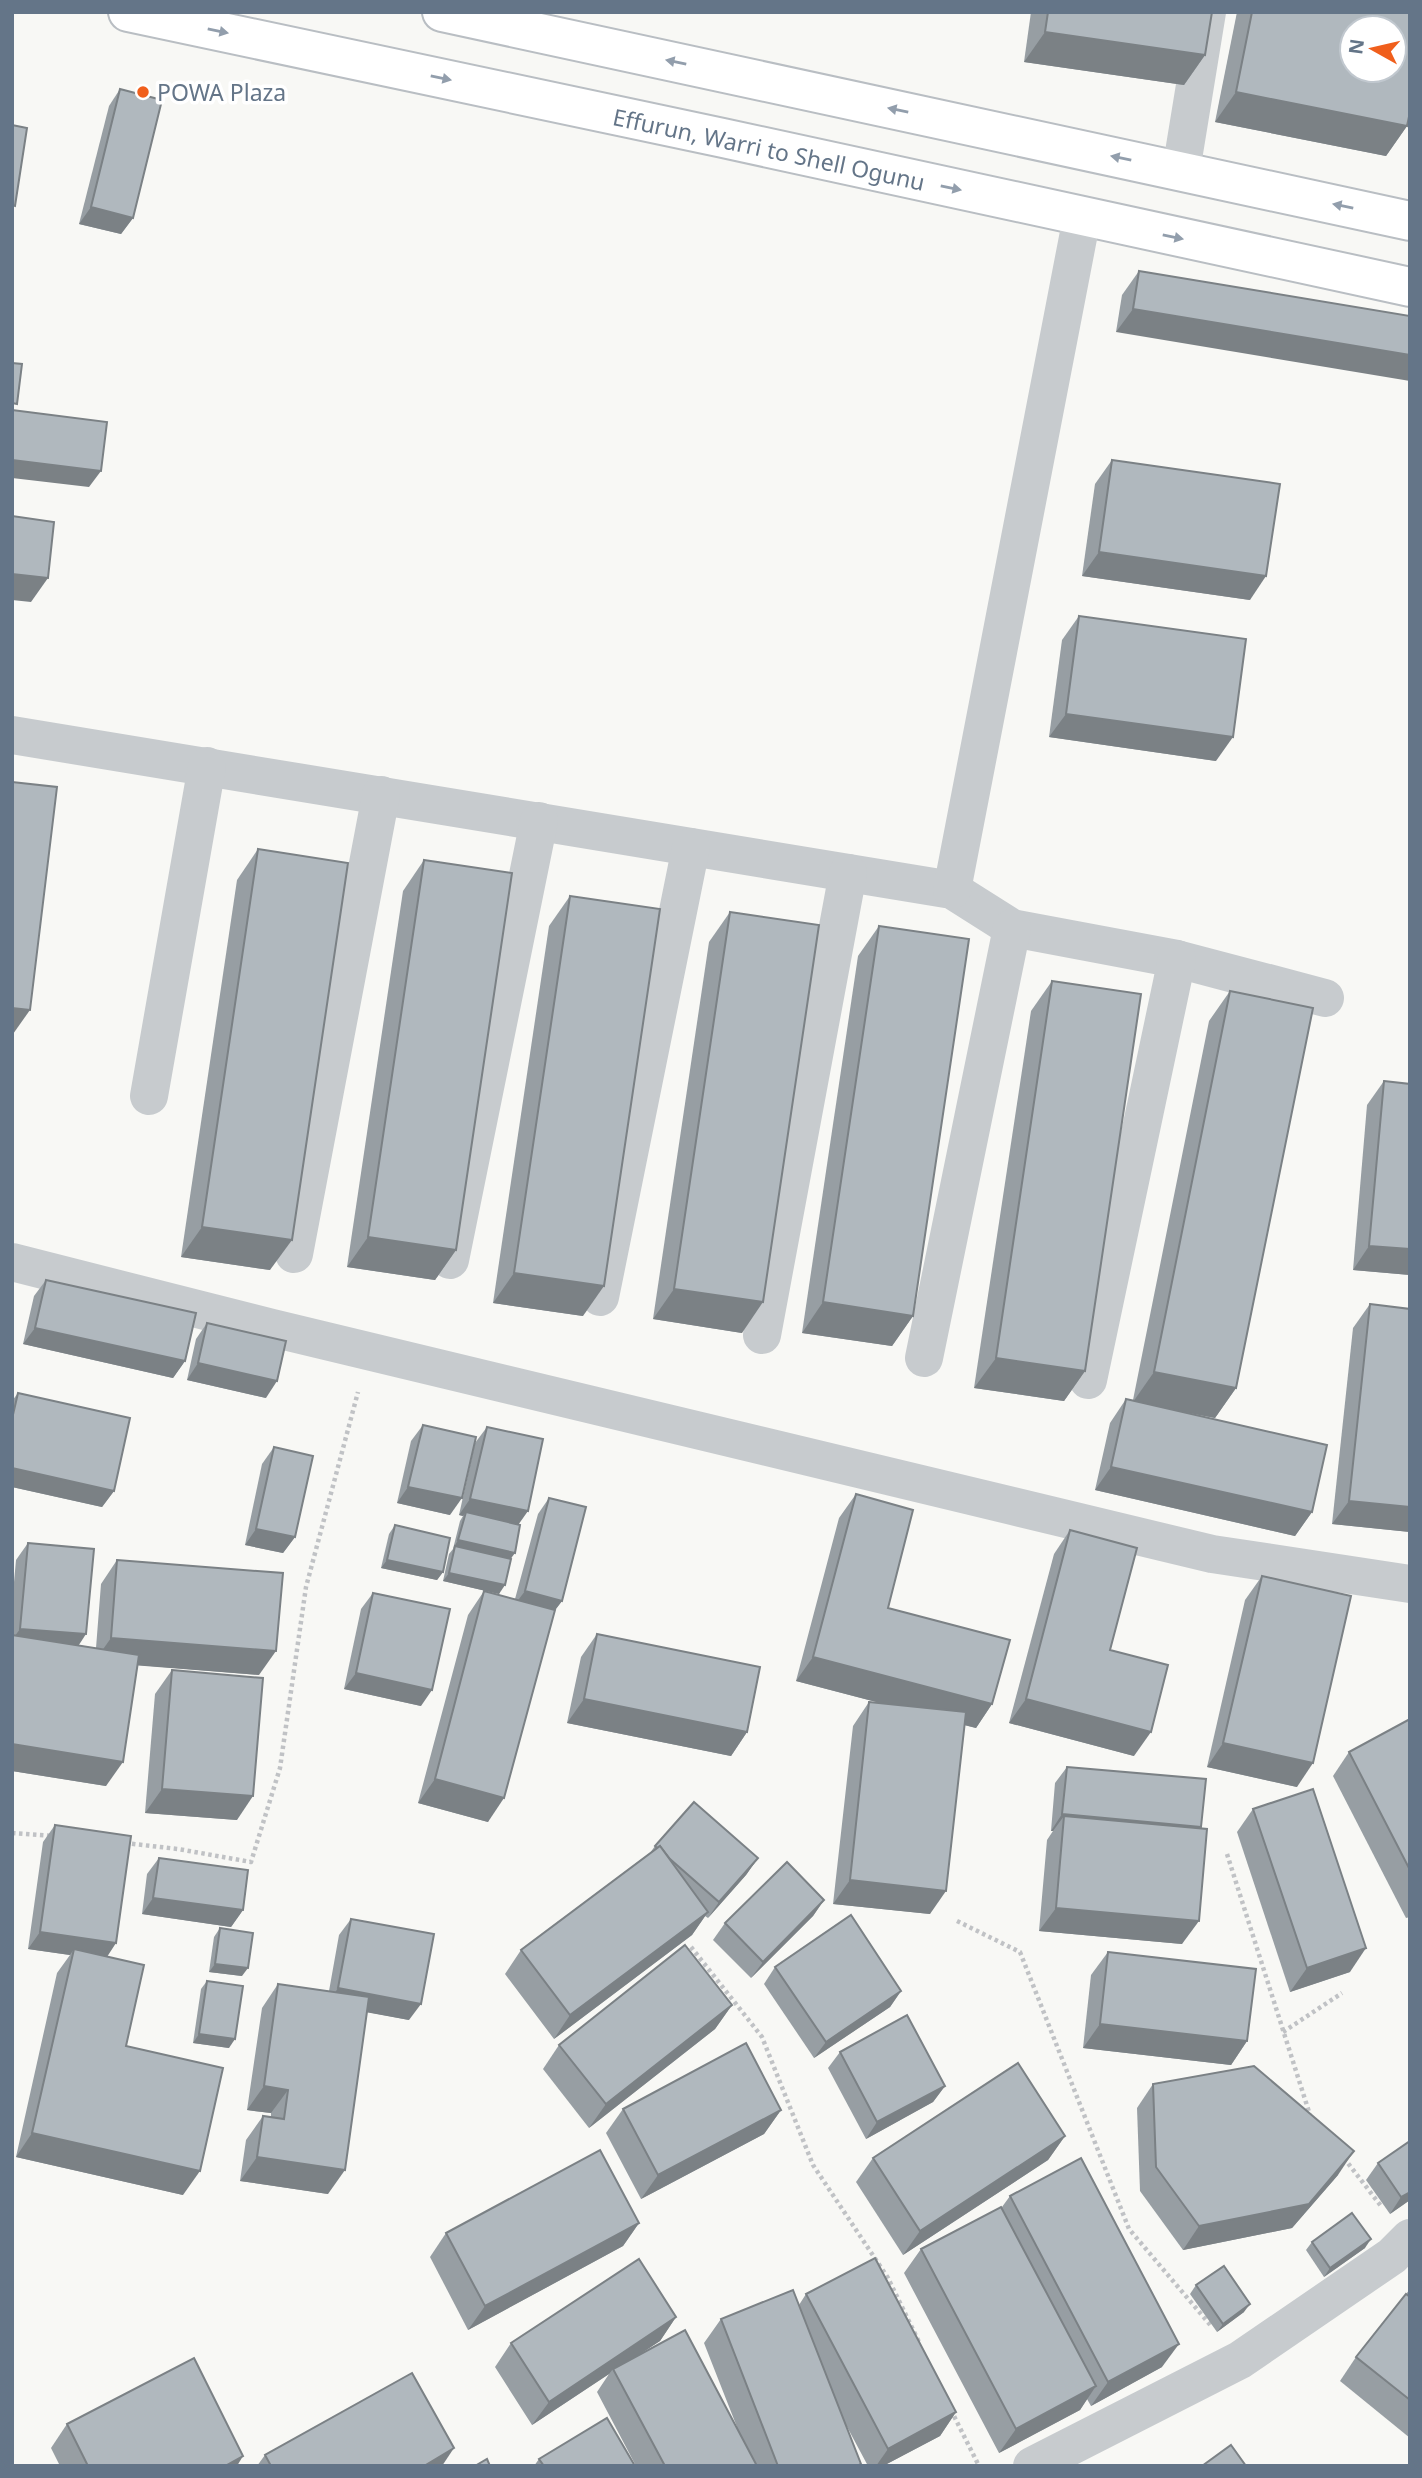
<svg xmlns="http://www.w3.org/2000/svg" width="1422" height="2478" font-family="'Noto Sans',sans-serif">
	<style>
		.lines { fill: none; stroke-linecap: round; stroke-linejoin: round }
		.secondary-casing { stroke: #b9bec3; stroke-width: 42 }
		.path { stroke: #c0c2c5; stroke-width: 4.5; stroke-dasharray: 3.5 3.5; stroke-linecap: butt }
		.street { stroke: #c7cbce; stroke-width: 38 }
		.secondary { stroke: #fff; stroke-width: 38 }
		.wall { fill: #979ea3 }
		.shaded-wall { fill: #7b8185 }
		.building { fill: #b0b8be; stroke: #7b8185; stroke-width: 2; fill-rule: evenodd }
		.oneway { fill: #929eac }
		.poi-dot { fill: #f05f1c; stroke: #fff; stroke-width: 2.5 }
		.labels { text-anchor: middle; dominant-baseline: central; stroke-width: 7; stroke-linejoin: round; paint-order: stroke }
		.poi-label { font-size: 23px; fill: #647588; stroke: #fff; text-anchor: start }
		.street-label { font-size: 23px; fill: #647588; stroke: #fff }
	</style>
	<rect width="100%" height="100%" fill="#f8f8f5"/>
	<g class="lines">
		<defs>
			<g id="secondary">
				<polyline points="128,12 723,138 1410,287"/>
				<polyline points="442,12 1410,221"/>
			</g>
		</defs>
		<!-- secondary casing -->
		<use href="#secondary" class="secondary-casing"/>
		<!-- path -->
		<g class="path">
			<polyline points="12,1833 53,1836"/>
			<polyline points="125,1843 178,1849 251,1862 280,1768 306,1587 358,1392"/>
			<polyline points="1227,1854 1310,2115"/>
			<polyline points="957,1921 1020,1952 1129,2229 1212,2327"/>
			<polyline points="691,1947 762,2037 813,2165 888,2278 919,2342"/>
			<polyline points="1283,2032 1342,1993"/>
			<polyline points="1344,2158 1381,2206"/>
			<polyline points="951,2410 979,2466"/>
		</g>
		<!-- street -->
		<g class="street">
			<polyline points="1181,171 1207,12"/>
			<polyline points="12,735 952,890 1012,928 1177,959 1325,998"/>
			<polyline points="952,890 1082,217"/>
			<polyline points="149,1096 207,766"/>
			<polyline points="294,1254 381,795"/>
			<polyline points="450,1260 539,821"/>
			<polyline points="12,1262 272,1328 1212,1554 1410,1584"/>
			<polyline points="600,1297 691,847"/>
			<polyline points="762,1335 848,873"/>
			<polyline points="924,1358 1012,928"/>
			<polyline points="1088,1380 1177,959"/>
			<polyline points="1032,2466 1240,2360 1392,2256 1410,2238"/>
		</g>
		<!-- secondary -->
		<use href="#secondary" class="secondary"/>
	</g>
	<!-- wall -->
	<g class="wall">
		<polygon points="1031,12 1212,12 1205,55 1184,85 1024,62"/>
		<polygon points="1237,12 1410,12 1407,126 1386,156 1215,122"/>
		<polygon points="120,89 133,218 121,234 79,224 109,106"/>
		<polygon points="1139,271 1410,316 1116,332 1122,295"/>
		<polygon points="1112,460 1250,600 1082,576 1095,484"/>
		<polygon points="1079,616 1216,761 1049,737 1062,640"/>
		<polygon points="258,849 270,1270 181,1257 237,880"/>
		<polygon points="424,860 456,1250 435,1280 347,1267 403,891"/>
		<polygon points="570,896 583,1316 493,1303 549,926"/>
		<polygon points="730,912 742,1333 653,1319 709,942"/>
		<polygon points="879,926 913,1316 892,1346 802,1333 858,956"/>
		<polygon points="1052,981 1085,1371 1064,1401 974,1388 1031,1011"/>
		<polygon points="1230,991 1236,1388 1215,1418 1188,1413 1312,1512 1295,1536 1095,1490 1110,1423 1126,1399 1133,1400 1209,1021"/>
		<polygon points="1384,1081 1410,1275 1353,1270 1367,1105"/>
		<polygon points="46,1280 185,1361 173,1378 23,1344 34,1296"/>
		<polygon points="1370,1304 1410,1309 1410,1532 1332,1524 1353,1328"/>
		<polygon points="207,1323 266,1398 187,1380 196,1339"/>
		<polygon points="18,1393 114,1491 102,1507 12,1487 12,1401"/>
		<polygon points="423,1425 450,1515 397,1503 411,1441"/>
		<polygon points="487,1427 519,1524 511,1559 499,1594 443,1581 449,1554 453,1549 460,1521 463,1516 459,1515 475,1443"/>
		<polygon points="274,1447 295,1537 283,1553 245,1545 262,1464"/>
		<polygon points="856,1494 888,1608 992,1704 976,1728 964,1725 930,1914 833,1904 853,1726 869,1702 880,1703 796,1681 839,1518"/>
		<polygon points="549,1498 562,1601 554,1611 488,1822 418,1803 468,1615 484,1591 515,1599 538,1514"/>
		<polygon points="395,1525 443,1572 437,1580 381,1568 389,1534"/>
		<polygon points="1070,1530 1110,1650 1134,1756 1009,1723 1054,1554"/>
		<polygon points="28,1543 78,1645 96,1648 101,1584 117,1560 259,1675 138,1665 106,1786 12,1771 12,1604 16,1560"/>
		<polygon points="1262,1576 1297,1787 1207,1767 1245,1600"/>
		<polygon points="373,1593 421,1706 344,1689 361,1609"/>
		<polygon points="597,1634 747,1732 731,1756 567,1723 581,1657"/>
		<polygon points="172,1670 237,1820 145,1813 155,1694"/>
		<polygon points="1410,1719 1410,1917 1406,1918 1333,1776 1349,1752"/>
		<polygon points="1067,1767 1200,1828 1182,1944 1039,1931 1047,1840 1053,1831 1051,1831 1055,1783"/>
		<polygon points="1253,1809 1350,1972 1290,1992 1237,1832"/>
		<polygon points="55,1825 107,1957 126,2046 183,2195 16,2157 57,1973 70,1955 28,1949 43,1842"/>
		<polygon points="655,1846 758,1858 746,1875 708,1918 705,1916 692,1935 554,2039 505,1974 521,1950 650,1853"/>
		<polygon points="159,1858 243,1910 231,1927 142,1914 147,1874"/>
		<polygon points="824,1900 813,1916 751,1978 713,1940 725,1923"/>
		<polygon points="351,1919 409,2020 367,2012 328,2194 240,2181 246,2140 263,2116 271,2117 271,2113 247,2110 262,2008 278,1984 329,1991 339,1935"/>
		<polygon points="220,1928 242,1976 209,1972 214,1937"/>
		<polygon points="1108,1952 1247,2041 1231,2065 1083,2048 1091,1975"/>
		<polygon points="775,1967 901,1991 890,2007 814,2058 764,1984"/>
		<polygon points="207,1981 229,2048 193,2043 201,1989"/>
		<polygon points="732,2005 715,2029 589,2128 543,2069 559,2045"/>
		<polygon points="840,2052 945,2086 933,2102 866,2139 828,2068"/>
		<polygon points="1153,2084 1338,2175 1292,2228 1183,2250 1140,2191 1137,2108"/>
		<polygon points="623,2109 781,2110 764,2134 641,2199 606,2133"/>
		<polygon points="1065,2136 1048,2160 903,2255 856,2182 873,2158"/>
		<polygon points="1410,2141 1410,2200 1390,2214 1366,2180 1378,2163"/>
		<polygon points="1010,2196 1162,2367 1091,2406 1087,2399 1080,2410 999,2453 904,2273 921,2249 1002,2207"/>
		<polygon points="639,2223 623,2246 468,2330 430,2257 446,2233"/>
		<polygon points="1312,2242 1365,2248 1324,2277 1306,2250"/>
		<polygon points="1196,2285 1244,2312 1217,2332 1190,2294"/>
		<polygon points="1410,2289 1410,2438 1340,2381 1356,2357"/>
		<polygon points="806,2294 956,2412 940,2436 883,2466 868,2466 845,2423 860,2466 636,2466 597,2392 609,2374 532,2425 495,2367 511,2343 676,2317 660,2341 637,2356 737,2427 704,2343 721,2319 799,2305"/>
		<polygon points="67,2424 237,2466 60,2466 51,2448"/>
		<polygon points="265,2455 442,2466 257,2466"/>
		<polygon points="539,2459 635,2466 534,2466"/>
	</g>
	<!-- shaded-wall -->
	<g class="shaded-wall">
		<polygon points="1045,32 1205,55 1184,85 1024,62"/>
		<polygon points="1236,92 1407,126 1386,156 1215,122"/>
		<polygon points="91,207 133,218 121,234 79,224"/>
		<polygon points="1133,309 1410,355 1410,381 1116,332"/>
		<polygon points="12,460 101,471 89,487 12,478"/>
		<polygon points="1099,552 1266,576 1250,600 1082,576"/>
		<polygon points="12,574 48,578 31,602 12,600"/>
		<polygon points="1066,714 1233,737 1216,761 1049,737"/>
		<polygon points="12,1008 30,1010 13,1034 12,1034"/>
		<polygon points="202,1227 292,1240 270,1270 181,1257"/>
		<polygon points="368,1237 456,1250 435,1280 347,1267"/>
		<polygon points="1369,1246 1410,1249 1410,1275 1353,1270"/>
		<polygon points="514,1273 604,1286 583,1316 493,1303"/>
		<polygon points="674,1289 763,1302 742,1333 653,1319"/>
		<polygon points="823,1302 913,1316 892,1346 802,1333"/>
		<polygon points="35,1328 185,1361 173,1378 23,1344"/>
		<polygon points="996,1358 1085,1371 1064,1401 974,1388"/>
		<polygon points="198,1363 277,1381 266,1398 187,1380"/>
		<polygon points="1154,1372 1236,1388 1215,1418 1133,1402"/>
		<polygon points="1111,1467 1312,1512 1295,1536 1095,1490"/>
		<polygon points="12,1468 114,1491 102,1507 12,1487"/>
		<polygon points="408,1487 462,1498 450,1515 397,1503"/>
		<polygon points="470,1499 528,1511 516,1528 466,1512 463,1516 459,1515"/>
		<polygon points="1349,1501 1410,1507 1410,1532 1332,1524"/>
		<polygon points="256,1529 295,1537 283,1553 245,1545"/>
		<polygon points="458,1540 515,1553 509,1561 455,1546 453,1549"/>
		<polygon points="387,1560 443,1572 437,1580 381,1568"/>
		<polygon points="449,1573 505,1585 499,1594 443,1581"/>
		<polygon points="525,1591 562,1601 550,1617 513,1607"/>
		<polygon points="20,1629 86,1634 75,1651 12,1640"/>
		<polygon points="111,1638 276,1651 259,1675 94,1662"/>
		<polygon points="813,1657 992,1704 976,1728 796,1681"/>
		<polygon points="356,1673 432,1690 421,1706 344,1689"/>
		<polygon points="584,1699 747,1732 731,1756 567,1723"/>
		<polygon points="1026,1699 1151,1732 1134,1756 1009,1723"/>
		<polygon points="1223,1743 1313,1763 1297,1787 1207,1767"/>
		<polygon points="12,1744 123,1762 106,1786 12,1771"/>
		<polygon points="435,1779 504,1798 488,1822 418,1803"/>
		<polygon points="162,1789 253,1796 237,1820 145,1813"/>
		<polygon points="1062,1814 1201,1827 1190,1844 1064,1816 1053,1831 1051,1831"/>
		<polygon points="758,1858 746,1875 708,1918 719,1902"/>
		<polygon points="850,1880 946,1891 930,1914 833,1904"/>
		<polygon points="153,1898 243,1910 231,1927 142,1914"/>
		<polygon points="824,1900 813,1916 751,1978 763,1962"/>
		<polygon points="1056,1908 1199,1921 1182,1944 1039,1931"/>
		<polygon points="708,1912 692,1935 554,2039 570,2015"/>
		<polygon points="40,1932 116,1943 105,1960 74,1949 70,1955 28,1949"/>
		<polygon points="1366,1948 1350,1972 1290,1992 1307,1968"/>
		<polygon points="215,1964 248,1968 242,1976 209,1972"/>
		<polygon points="338,1988 421,2004 409,2020 327,2005"/>
		<polygon points="901,1991 890,2007 814,2058 826,2042"/>
		<polygon points="732,2005 715,2029 589,2128 606,2104"/>
		<polygon points="1100,2024 1247,2041 1231,2065 1083,2048"/>
		<polygon points="199,2034 235,2039 229,2048 193,2043"/>
		<polygon points="264,2086 288,2090 271,2113 247,2110"/>
		<polygon points="945,2086 933,2102 866,2139 877,2122"/>
		<polygon points="781,2110 764,2134 641,2199 658,2175"/>
		<polygon points="32,2133 200,2171 183,2195 16,2157"/>
		<polygon points="1065,2136 1048,2160 903,2255 920,2231"/>
		<polygon points="1354,2151 1338,2175 1292,2228 1183,2250 1199,2226"/>
		<polygon points="257,2157 345,2170 328,2194 240,2181"/>
		<polygon points="1410,2192 1410,2200 1390,2214 1401,2197"/>
		<polygon points="639,2223 623,2246 468,2330 485,2306"/>
		<polygon points="1371,2239 1365,2248 1324,2277 1330,2268"/>
		<polygon points="1250,2304 1244,2312 1217,2332 1223,2324"/>
		<polygon points="676,2317 660,2341 614,2371 613,2369 609,2374 532,2425 549,2402"/>
		<polygon points="1179,2344 1162,2367 1091,2406 1108,2382"/>
		<polygon points="1096,2386 1080,2410 999,2453 1016,2429"/>
		<polygon points="956,2412 940,2436 883,2466 876,2466 888,2449"/>
		<polygon points="454,2448 442,2466 424,2466"/>
		<polygon points="243,2456 237,2466 225,2466"/>
	</g>
	<!-- building -->
	<g class="building">
		<polygon points="1048,12 1212,12 1205,55 1045,32"/>
		<path d="M1252 12H1410V112L1407 126 1236 92ZM1352 28H1394V70H1352Z"/>
		<polygon points="120,89 162,100 133,218 91,207"/>
		<polygon points="12,125 27,128 15,206 12,205"/>
		<polygon points="1139,271 1410,316 1410,355 1133,309"/>
		<polygon points="12,363 22,364 17,404 12,403"/>
		<polygon points="12,410 107,422 101,471 12,460"/>
		<polygon points="1112,460 1280,484 1266,576 1099,552"/>
		<polygon points="12,516 54,522 48,578 12,574"/>
		<polygon points="1079,616 1246,639 1233,737 1066,714"/>
		<polygon points="12,782 57,787 30,1010 12,1008"/>
		<polygon points="258,849 348,863 292,1240 202,1227"/>
		<polygon points="424,860 512,873 456,1250 368,1237"/>
		<polygon points="570,896 660,909 604,1286 514,1273"/>
		<polygon points="730,912 819,925 763,1302 674,1289"/>
		<polygon points="879,926 969,939 913,1316 823,1302"/>
		<polygon points="1052,981 1141,994 1085,1371 996,1358"/>
		<polygon points="1230,991 1313,1008 1236,1388 1154,1372"/>
		<polygon points="1384,1081 1410,1084 1410,1249 1369,1246"/>
		<polygon points="46,1280 196,1313 185,1361 35,1328"/>
		<polygon points="1370,1304 1410,1309 1410,1507 1349,1501"/>
		<polygon points="207,1323 286,1341 277,1381 198,1363"/>
		<polygon points="18,1393 130,1418 114,1491 12,1468 12,1419"/>
		<polygon points="1126,1399 1327,1445 1312,1512 1111,1467"/>
		<polygon points="423,1425 476,1437 462,1498 408,1487"/>
		<polygon points="487,1427 543,1439 528,1511 470,1499"/>
		<polygon points="274,1447 313,1456 295,1537 256,1529"/>
		<polygon points="856,1494 913,1510 888,1608 1010,1640 992,1704 813,1657"/>
		<polygon points="549,1498 586,1507 562,1601 525,1591"/>
		<polygon points="466,1512 520,1525 515,1553 458,1540"/>
		<polygon points="395,1525 450,1538 443,1572 387,1560"/>
		<polygon points="1070,1530 1137,1548 1110,1650 1168,1665 1151,1732 1026,1699"/>
		<polygon points="28,1543 94,1549 86,1634 20,1629"/>
		<polygon points="455,1546 511,1559 505,1585 449,1573"/>
		<polygon points="117,1560 283,1573 276,1651 111,1638"/>
		<polygon points="1262,1576 1351,1596 1313,1763 1223,1743"/>
		<polygon points="484,1591 555,1610 504,1798 435,1779"/>
		<polygon points="373,1593 450,1609 432,1690 356,1673"/>
		<polygon points="597,1634 760,1667 747,1732 584,1699"/>
		<polygon points="12,1635 139,1655 123,1762 12,1744"/>
		<polygon points="172,1670 263,1678 253,1796 162,1789"/>
		<polygon points="869,1702 966,1712 946,1891 850,1880"/>
		<polygon points="1410,1719 1410,1870 1349,1752"/>
		<polygon points="1067,1767 1206,1779 1201,1827 1062,1814"/>
		<polygon points="1313,1789 1366,1948 1307,1968 1253,1809"/>
		<polygon points="694,1802 758,1858 719,1902 670,1859 660,1846 657,1848 655,1846"/>
		<polygon points="1064,1816 1207,1829 1199,1921 1056,1908"/>
		<polygon points="55,1825 131,1836 116,1943 40,1932"/>
		<polygon points="660,1846 708,1912 570,2015 521,1950"/>
		<polygon points="159,1858 248,1870 243,1910 153,1898"/>
		<polygon points="787,1862 824,1900 763,1962 725,1923"/>
		<polygon points="851,1915 901,1991 826,2042 775,1967"/>
		<polygon points="351,1919 434,1934 421,2004 338,1988"/>
		<polygon points="220,1928 253,1933 248,1968 215,1964"/>
		<polygon points="685,1945 732,2005 606,2104 559,2045"/>
		<polygon points="74,1949 144,1965 126,2046 223,2068 200,2171 32,2133"/>
		<polygon points="1108,1952 1256,1969 1247,2041 1100,2024"/>
		<polygon points="207,1981 243,1986 235,2039 199,2034"/>
		<polygon points="278,1984 369,1997 345,2170 257,2157 263,2116 284,2119 288,2090 264,2086"/>
		<polygon points="907,2015 945,2086 877,2122 840,2052"/>
		<polygon points="746,2043 781,2110 658,2175 623,2109"/>
		<polygon points="1018,2063 1065,2136 920,2231 873,2158"/>
		<polygon points="1254,2066 1354,2151 1309,2204 1199,2226 1156,2167 1153,2084"/>
		<polygon points="1410,2141 1410,2192 1401,2197 1378,2163"/>
		<polygon points="600,2150 639,2223 485,2306 446,2233"/>
		<polygon points="1081,2158 1179,2344 1108,2382 1010,2196"/>
		<polygon points="1001,2207 1096,2386 1016,2429 921,2249"/>
		<polygon points="1352,2213 1371,2239 1330,2268 1312,2242"/>
		<polygon points="875,2258 956,2412 888,2449 806,2294"/>
		<polygon points="639,2259 676,2317 549,2402 511,2343"/>
		<polygon points="1224,2266 1250,2304 1223,2324 1196,2285"/>
		<polygon points="793,2290 861,2464 857,2466 778,2466 721,2319"/>
		<polygon points="1406,2294 1410,2297 1410,2400 1356,2357"/>
		<polygon points="685,2330 757,2466 665,2466 613,2369"/>
		<polygon points="194,2358 243,2456 225,2466 88,2466 67,2424"/>
		<polygon points="412,2373 454,2448 424,2466 271,2466 265,2455"/>
		<polygon points="607,2418 635,2466 544,2466 539,2459"/>
		<polygon points="1231,2445 1246,2466 1202,2466"/>
		<polygon points="487,2459 490,2466 475,2466"/>
	</g>
	<!-- one-way arrows -->
	<defs><path id="oneway-solid" d="M-6-.8H1V-3.2L6.5 0L1 3.2V.8H-6Z" transform="scale(1.75)"/></defs>
	<g class="oneway">
		<use href="#oneway-solid" transform="translate(218 31) rotate(12)"/>
		<use href="#oneway-solid" transform="translate(676 62) rotate(-168)"/>
		<use href="#oneway-solid" transform="translate(441 78) rotate(12)"/>
		<use href="#oneway-solid" transform="translate(898 110) rotate(-168)"/>
		<use href="#oneway-solid" transform="translate(1121 158) rotate(-168)"/>
		<use href="#oneway-solid" transform="translate(951 188) rotate(12)"/>
		<use href="#oneway-solid" transform="translate(1343 206) rotate(-168)"/>
		<use href="#oneway-solid" transform="translate(1173 237) rotate(12)"/>
	</g>
	<!-- markers -->
	<circle class="poi-dot" cx="143" cy="92" r="7"/>
	<g class="labels">
		<!-- poi labels -->
		<g class="poi-label">
			<text x="157" y="92">POWA Plaza</text>
		</g>
		<!-- street labels -->
		<g class="street-label">
			<text transform="translate(769 149) rotate(12)">Effurun, Warri to Shell Ogunu</text>
		</g>
	</g>
	<!-- border -->
	<rect width="1422" height="2478" fill="none" stroke="#647588" stroke-width="28"/>
	<!-- north arrow -->
	<g transform="translate(1373 49) rotate(278)"><circle r="33" fill="#ffffff" stroke="#c1c8cf" stroke-width="2"/>
	<path d="M0-5L12 26L0 18L-12 26Z" fill="#f05f1c"/>
	<text y="-10" font-size="19" font-weight="bold" text-anchor="middle" fill="#647588">N</text>
	</g>
</svg>
